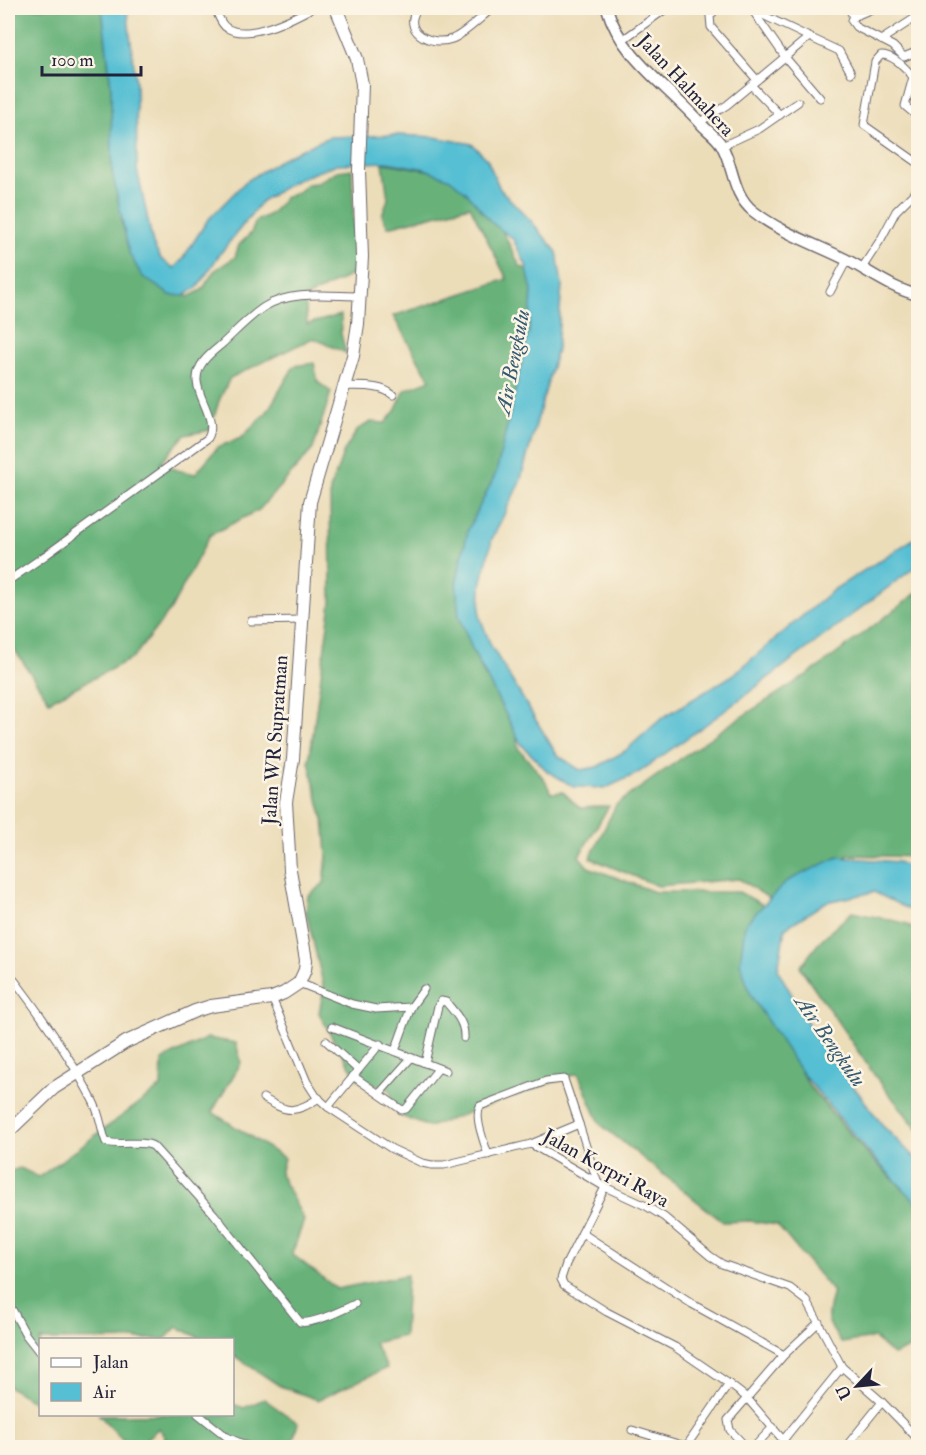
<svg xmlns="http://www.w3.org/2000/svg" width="926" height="1455" font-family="'IM FELL Double Pica',serif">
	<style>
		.forest { fill: #68b27a; stroke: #456a5a; stroke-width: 1.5 }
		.water { fill: #56bfd3; stroke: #3c7087; stroke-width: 1.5 }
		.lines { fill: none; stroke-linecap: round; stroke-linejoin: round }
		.street-casing { stroke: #696367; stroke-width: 9 }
		.primary-casing { stroke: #696367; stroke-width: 13 }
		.highway-casing { stroke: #696367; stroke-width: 14 }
		.street { stroke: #fff; stroke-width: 7 }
		.primary { stroke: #fff; stroke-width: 10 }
		.highway { stroke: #fff; stroke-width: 12 }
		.labels { text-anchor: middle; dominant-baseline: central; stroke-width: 5; stroke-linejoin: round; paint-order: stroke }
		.street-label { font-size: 20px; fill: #22223b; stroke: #fcf5e5 }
		.water-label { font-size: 21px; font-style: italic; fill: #345970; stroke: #fcf5e5 }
	</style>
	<rect width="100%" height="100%" fill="#fcf5e5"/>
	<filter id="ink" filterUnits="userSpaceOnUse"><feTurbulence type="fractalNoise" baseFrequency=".0167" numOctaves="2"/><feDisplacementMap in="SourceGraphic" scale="12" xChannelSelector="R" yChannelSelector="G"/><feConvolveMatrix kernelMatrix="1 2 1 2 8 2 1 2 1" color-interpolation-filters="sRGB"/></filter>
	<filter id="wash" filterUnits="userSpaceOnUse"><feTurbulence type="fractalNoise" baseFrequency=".008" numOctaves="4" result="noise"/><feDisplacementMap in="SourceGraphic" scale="24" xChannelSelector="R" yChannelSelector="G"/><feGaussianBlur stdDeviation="1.35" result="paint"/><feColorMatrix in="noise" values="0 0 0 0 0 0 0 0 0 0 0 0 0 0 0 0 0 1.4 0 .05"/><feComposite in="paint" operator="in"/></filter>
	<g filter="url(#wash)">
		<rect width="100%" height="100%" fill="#ecddb9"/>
		<!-- forest -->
		<g class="forest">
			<polygon points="8,8 102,8 125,208 121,221 136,260 170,289 188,297 202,290 214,271 235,257 239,245 251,233 256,221 272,213 285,197 298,192 307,184 317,183 337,171 352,169 355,273 305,298 307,324 341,315 341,334 346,353 313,338 230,378 219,401 210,430 185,435 161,462 177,470 195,474 218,447 241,438 267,412 294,366 314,363 318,382 331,392 313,449 259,510 210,535 171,609 133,658 49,701 16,652 8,635"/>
			<path d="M383 163C408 166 431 172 455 174L500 226 520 266 539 277 538 308 466 628 472 649 485 676 514 706 518 748 544 779 551 793 563 792 580 808 609 806 579 856 588 867 655 892H739L769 908 755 991 809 1086 869 1156 918 1203V1312L908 1317 916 1345 893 1355 874 1338 842 1343C825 1322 825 1318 833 1292L777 1225 750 1221 723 1222 600 1124 578 1073 429 1127 398 1115 389 1089 358 1079 333 1039 319 1013 324 988 306 911 308 896 324 883 327 856 325 828 309 762 331 602 330 490 344 451 358 429 371 422 385 423 395 411 405 390 430 380 393 316 507 279 470 206 388 227 382 215 388 199Z"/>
			<polygon points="918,592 918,857 849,855 770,899 739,879 658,886 590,858 616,805 721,730 819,667"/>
			<polygon points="852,912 905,923 918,931 918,1130 875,1076 800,967 821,940"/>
			<polygon points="207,1038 236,1043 241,1063 212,1112 284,1158 280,1174 304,1220 292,1254 337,1289 407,1275 404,1336 374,1343 387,1368 318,1400 280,1386 233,1355 232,1340 202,1339 177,1327 165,1339 40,1340 40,1406 8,1386 8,1172 20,1168 39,1177 161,1087 162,1060"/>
			<polygon points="264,1399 298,1423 291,1447 171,1448 159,1428 141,1443 123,1440 99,1415 232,1414 233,1404 244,1408"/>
		</g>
		<!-- water -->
		<g class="water">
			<polygon points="102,8 127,8 136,84 137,169 153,244 161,259 174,268 182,260 207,221 245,182 285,157 329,137 398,135 434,137 472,144 487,159 500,189 530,220 557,252 562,285 557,349 520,482 492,539 481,585 480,617 491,646 557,755 580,770 597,767 625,751 662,718 733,675 833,590 918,536 918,565 719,715 638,773 606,788 574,787 547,771 521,744 472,649 459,616 456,583 468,530 496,473 529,332 532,291 526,265 513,239 491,222 467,193 450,179 425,169 387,162 337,164 296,180 262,201 219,255 198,287 184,296 170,295 142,276 129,253 112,172 111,86"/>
			<polygon points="838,857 898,862 918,871 918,914 874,892 826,902 785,928 778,970 814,1034 884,1127 918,1161 918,1204 868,1152 801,1072 751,996 740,963 745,924 787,881"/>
		</g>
	</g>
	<g filter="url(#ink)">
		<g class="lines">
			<defs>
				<g id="street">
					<path d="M215 8C218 14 220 24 227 28 248 41 292 19 312 8"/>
					<path d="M418 8C400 31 431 47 452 39 465 34 482 16 493 8"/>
					<polyline points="717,8 710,16 711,27 757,80"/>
					<polyline points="748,8 809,37"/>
					<polyline points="849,8 853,17 851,20 856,27 893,46 904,57 918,51"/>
					<polyline points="753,11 785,57 820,98"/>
					<polyline points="853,17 874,8"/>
					<polyline points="881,40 915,18 916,8"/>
					<polyline points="621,41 667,8"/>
					<polyline points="751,85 780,115"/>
					<path d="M918 117 905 106 913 77C905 67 893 55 881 55L875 62 864 125 918 163"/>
					<polyline points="700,122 727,105 809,37 839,51 851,73"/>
					<polyline points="722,146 759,129 798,102"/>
					<polyline points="862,268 881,239 896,211 915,192"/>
					<polyline points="830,292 847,260"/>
					<path d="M343 386C359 387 380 384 393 395"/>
					<path d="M8 581 46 555 208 438C218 421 198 399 197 381 196 364 210 354 222 344 235 332 249 317 264 307 291 290 330 296 360 296"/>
					<polyline points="251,621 303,620"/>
					<path d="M8 972C39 1012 70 1056 93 1101 100 1114 101 1129 106 1142 121 1146 142 1140 153 1146L214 1214 300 1322C313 1325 342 1310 355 1304"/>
					<polyline points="299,983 352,1004 376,1009 411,1007"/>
					<polyline points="272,998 307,1082 316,1096 328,1107 392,1149 422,1163 432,1165 444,1165 531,1144 605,1187 646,1206 664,1217 710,1256 722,1264 790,1288 807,1301 842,1367 882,1402 918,1439"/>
					<polyline points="332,1027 446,1071"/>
					<polyline points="326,1041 358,1070"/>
					<polyline points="395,1051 411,1007 424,989"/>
					<path d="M425 1063 438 1006 441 1001 446 1002C455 1013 465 1022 464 1038"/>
					<polyline points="353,1076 402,1110 406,1109 438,1069"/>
					<polyline points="379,1094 411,1058"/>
					<path d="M263 1098C288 1113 294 1114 319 1098"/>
					<polyline points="328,1107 380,1044"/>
					<polyline points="531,1144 579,1124 597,1181"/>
					<path d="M488 1155C484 1141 474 1118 480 1106L546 1081 564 1079 579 1124"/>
					<polyline points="605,1187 566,1264 561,1279 564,1285 607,1312 675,1347 729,1384 746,1397 790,1448"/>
					<polyline points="582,1233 692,1304 784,1355 819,1322"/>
					<polyline points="8,1302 26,1335 40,1353"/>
					<polyline points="198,1414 227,1437 252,1448"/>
					<polyline points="632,1430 685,1446"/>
					<polyline points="784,1439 842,1367"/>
					<polyline points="685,1448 729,1384"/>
					<polyline points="747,1448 730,1430 728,1420 784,1355"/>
					<polyline points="753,1448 773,1427"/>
					<polyline points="852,1448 848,1444 882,1402"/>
				</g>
				<path id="primary" d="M607 8C621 58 670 88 703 126 709 132 718 138 722 146 734 167 732 194 753 211 779 232 815 244 845 259 869 271 892 289 918 295"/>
				<polyline id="highway" points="8,1132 54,1088 126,1042 195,1011 211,1006 272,998 284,993 299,983 305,970 306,960 290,870 286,802 293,759 310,502 353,356 358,324 362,257 359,170 362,84 357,59 336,8"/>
			</defs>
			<!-- street casing -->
			<use href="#street" class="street-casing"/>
			<!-- primary casing -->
			<use href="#primary" class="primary-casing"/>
			<!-- highway casing -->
			<use href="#highway" class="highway-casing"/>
			<!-- street -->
			<use href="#street" class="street"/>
			<!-- primary -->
			<use href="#primary" class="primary"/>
			<!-- highway -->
			<use href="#highway" class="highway"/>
		</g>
	</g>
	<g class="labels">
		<!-- street labels -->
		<g class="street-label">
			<text transform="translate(686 85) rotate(47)">Jalan Halmahera</text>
			<text transform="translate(275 740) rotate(-86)">Jalan WR Supratman</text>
			<text transform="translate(606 1168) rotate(29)">Jalan Korpri Raya</text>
		</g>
		<!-- water labels -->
		<g class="water-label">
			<text transform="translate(513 362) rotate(-79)">Air Bengkulu</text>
			<text transform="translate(830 1041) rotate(55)">Air Bengkulu</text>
		</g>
	</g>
	<!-- margin -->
	<rect width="926" height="1455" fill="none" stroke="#fcf5e5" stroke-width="30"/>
	<!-- legend -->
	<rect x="39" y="1338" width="195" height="78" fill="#fcf5e5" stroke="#a5a1a1" stroke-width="1.5"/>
	<rect x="51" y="1358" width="30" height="9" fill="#ffffff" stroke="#a5a1a1" stroke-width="1.5"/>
	<text x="93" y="1368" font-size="18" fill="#22223b">Jalan</text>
	<rect x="51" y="1383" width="30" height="18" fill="#56bfd3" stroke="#a5a1a1" stroke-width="1.5"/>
	<text x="93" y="1398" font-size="18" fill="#22223b">Air</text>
	<!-- north arrow -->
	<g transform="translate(857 1386) rotate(244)" stroke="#fcf5e5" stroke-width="4.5" paint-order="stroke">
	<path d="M0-4.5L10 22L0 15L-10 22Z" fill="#22223b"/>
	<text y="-9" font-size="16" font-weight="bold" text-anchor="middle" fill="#22223b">U</text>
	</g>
	<!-- scale -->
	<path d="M42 66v9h99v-9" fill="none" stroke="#22223b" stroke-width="3"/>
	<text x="51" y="66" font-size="18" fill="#22223b" stroke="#fcf5e5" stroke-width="4.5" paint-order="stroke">100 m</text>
</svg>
